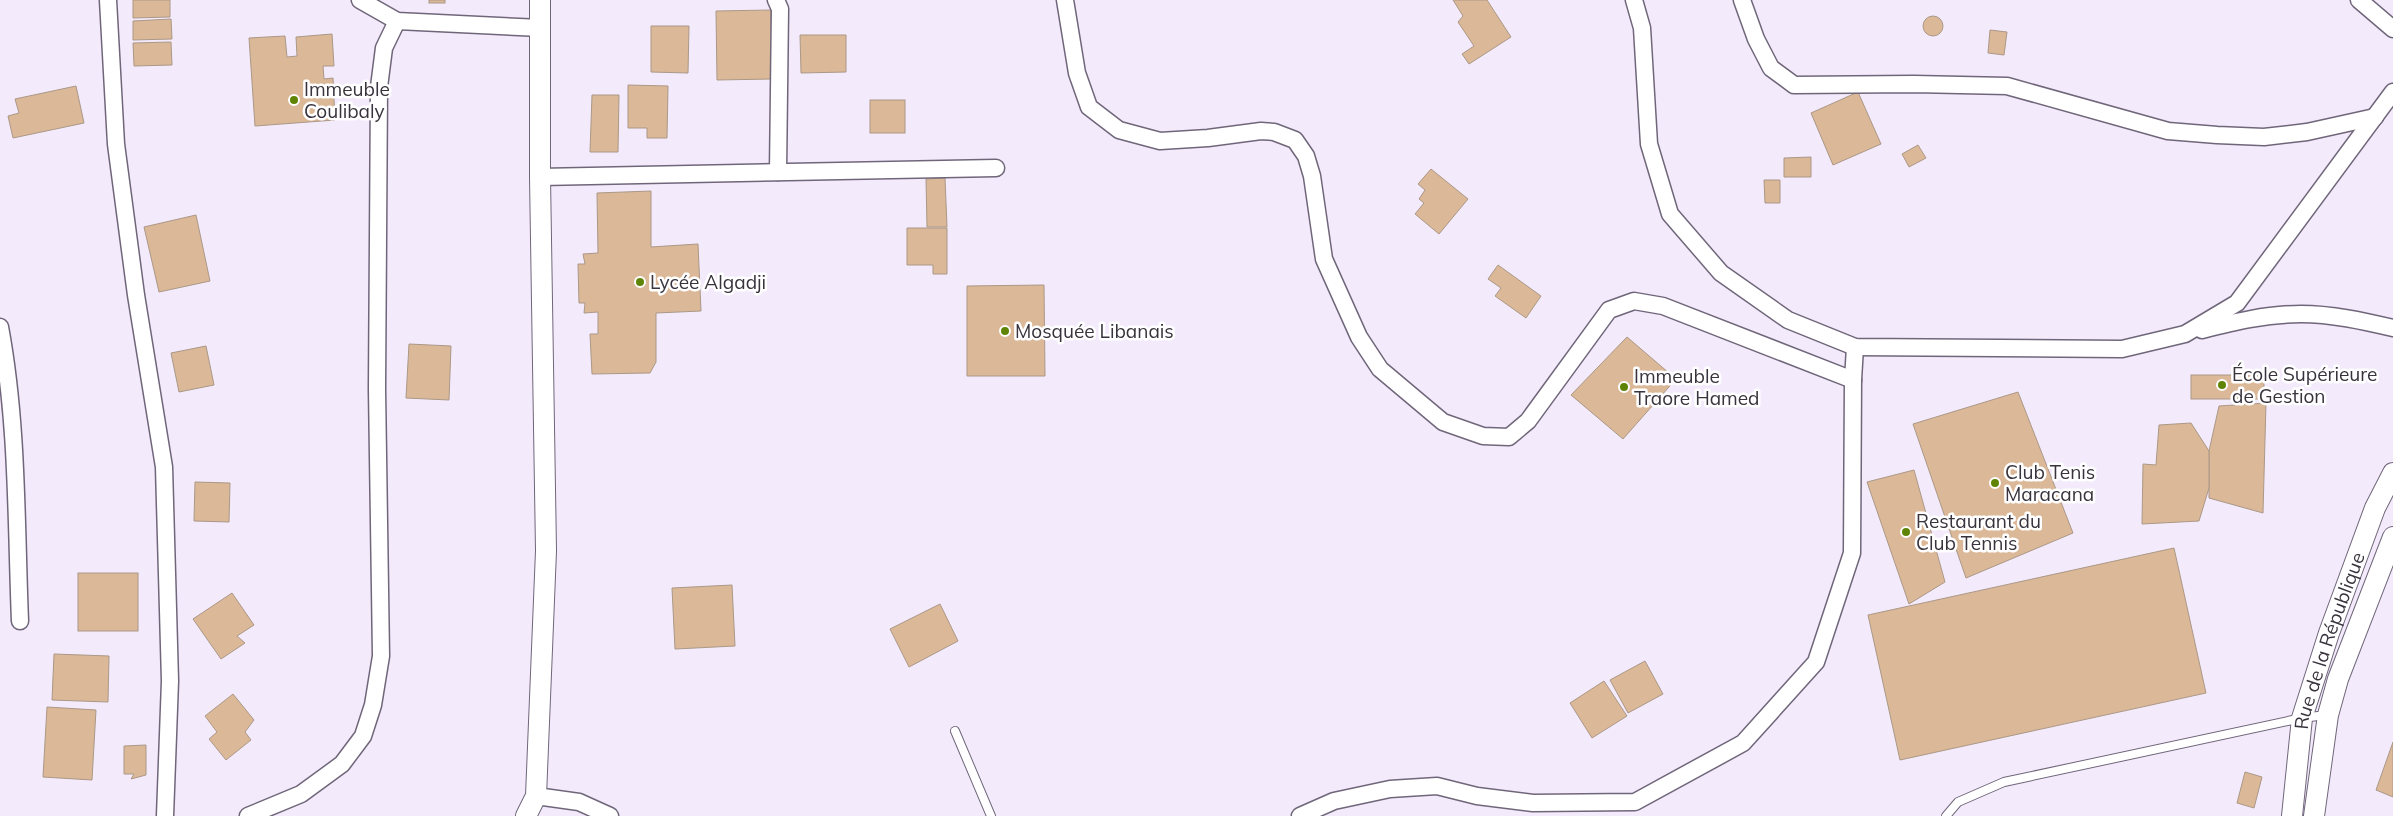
<svg xmlns="http://www.w3.org/2000/svg" width="2393" height="816" font-family="Mulish,sans-serif">
	<style>
		.building { fill: #dbb897; stroke: #ab9887 }
		.lines { fill: none; stroke-linecap: round; stroke-linejoin: round }
		.service-casing { stroke: #70667a; stroke-width: 10 }
		.minor-casing { stroke: #70667a; stroke-width: 19 }
		.tertiary-casing { stroke: #70667a; stroke-width: 22 }
		.service { stroke: #fff; stroke-width: 8 }
		.minor { stroke: #fff; stroke-width: 16 }
		.tertiary { stroke: #fff; stroke-width: 20 }
		.poi-dot { fill: #5f8405; stroke: #fff; stroke-width: 2 }
		.labels { text-anchor: middle; dominant-baseline: central; stroke-width: 5; stroke-linejoin: round; paint-order: stroke }
		.poi-label { font-size: 19px; fill: #38333c; stroke: #fff; text-anchor: start }
		.street-label { font-size: 19px; fill: #38333c; stroke: #fff }
	</style>
	<rect width="100%" height="100%" fill="#f3eafc"/>
	<!-- building -->
	<g class="building">
		<polygon points="133,0 170,0 170,17 133,18"/>
		<rect x="429" y="0" width="16" height="3"/>
		<polygon points="1453,0 1487,0 1511,37 1469,64 1462,54 1474,46 1458,22 1463,16"/>
		<polygon points="771,10 772,79 717,80 716,11"/>
		<circle cx="1933" cy="26" r="10"/>
		<polygon points="171,19 172,39 133,40 133,21"/>
		<polygon points="651,26 689,26 688,73 651,72"/>
		<polygon points="1990,30 2007,32 2004,55 1988,53"/>
		<polygon points="332,34 334,66 323,66 324,79 333,78 335,120 255,126 249,38 285,36 287,57 297,56 296,37"/>
		<polygon points="800,35 846,35 846,72 801,73"/>
		<polygon points="171,42 172,65 134,66 133,43"/>
		<polygon points="628,85 668,86 667,138 647,138 647,128 628,128"/>
		<polygon points="76,86 84,123 13,138 8,116 19,113 15,99"/>
		<polygon points="1858,92 1881,144 1833,165 1811,113"/>
		<polygon points="592,95 619,95 618,152 590,152"/>
		<rect x="870" y="100" width="35" height="33"/>
		<polygon points="1918,145 1926,158 1909,167 1902,154"/>
		<polygon points="1811,157 1811,177 1784,177 1784,158"/>
		<polygon points="1431,169 1468,199 1439,234 1415,214 1424,203 1419,199 1425,190 1418,184"/>
		<polygon points="945,178 947,227 927,227 926,179"/>
		<polygon points="1764,180 1780,180 1780,203 1765,203"/>
		<polygon points="651,191 651,247 698,244 701,311 656,313 656,362 650,373 592,374 590,334 598,334 598,312 584,313 585,303 579,303 578,264 585,264 583,254 598,253 597,193"/>
		<polygon points="196,215 210,281 159,292 144,227"/>
		<polygon points="907,228 947,228 947,274 933,274 933,265 907,265"/>
		<polygon points="1498,265 1541,296 1526,318 1495,296 1501,288 1488,279"/>
		<polygon points="1044,285 1045,376 967,376 967,286"/>
		<polygon points="1627,337 1676,379 1623,439 1571,395"/>
		<polygon points="409,344 451,346 449,400 406,398"/>
		<polygon points="206,346 214,385 179,392 171,353"/>
		<rect x="2191" y="375" width="73" height="24"/>
		<polygon points="2018,392 2073,533 1966,578 1913,424"/>
		<polygon points="2266,403 2263,513 2209,498 2209,451 2219,406"/>
		<polygon points="2191,423 2209,451 2209,488 2199,521 2142,524 2143,464 2156,465 2159,425"/>
		<polygon points="1914,470 1945,582 1909,604 1867,482"/>
		<polygon points="195,482 230,483 229,522 194,521"/>
		<polygon points="2174,548 2206,693 1900,760 1868,615"/>
		<rect x="78" y="573" width="60" height="58"/>
		<polygon points="732,585 735,646 675,649 672,588"/>
		<polygon points="232,593 254,625 237,636 245,643 221,659 193,619"/>
		<polygon points="940,604 958,641 909,667 890,629"/>
		<polygon points="54,654 109,656 108,702 52,700"/>
		<polygon points="1645,661 1663,694 1628,713 1610,680"/>
		<polygon points="1604,681 1627,716 1592,738 1570,703"/>
		<polygon points="233,694 254,720 245,732 251,740 226,760 209,739 217,732 205,716"/>
		<polygon points="47,707 96,710 92,780 43,777"/>
		<polygon points="2393,742 2393,797 2376,790"/>
		<polygon points="146,745 146,775 131,779 134,774 124,774 124,746"/>
		<polygon points="2245,772 2262,777 2254,808 2237,803"/>
	</g>
	<g class="lines">
		<defs>
			<g id="service">
				<polyline points="955,731 991,816"/>
				<polyline points="1946,816 1958,802 2004,782 2302,718 2326,715"/>
			</g>
			<g id="minor">
				<polyline points="108,0 116,144 136,295 164,467 170,681 165,816"/>
				<polyline points="360,0 397,21 541,28"/>
				<polyline points="776,0 780,9 778,172"/>
				<polyline points="1065,0 1077,73 1089,107 1119,130 1160,141 1208,138 1261,131 1274,132 1295,140 1306,156 1312,176 1324,259 1359,337 1380,369 1443,422 1483,436 1509,437 1528,421 1609,310 1634,301 1663,306 1853,380"/>
				<polyline points="1634,0 1642,28 1649,144 1670,214 1721,273 1788,320 1855,347 2122,349 2185,334 2237,303 2393,92"/>
				<polyline points="1742,0 1756,39 1771,68 1794,85 1914,84 2007,86 2168,131 2217,135 2264,137 2307,132 2375,117"/>
				<polyline points="2359,0 2393,29"/>
				<polyline points="540,177 996,168"/>
				<path d="M0 327C18 424 16 524 20 621"/>
				<path d="M2202 330C2234 322 2267 314 2301 314 2332 314 2363 321 2393 328"/>
				<polyline points="536,796 579,802 610,816"/>
				<polyline points="248,816 301,794 342,764 363,736 373,705 381,656 377,389 379,87 384,48 397,21"/>
				<polyline points="1300,816 1334,801 1390,789 1437,786 1477,796 1533,803 1635,802 1743,743 1816,662 1852,553 1853,380 1855,347"/>
			</g>
			<g id="tertiary">
				<polyline points="526,816 536,796 546,551 540,177 540,0"/>
				<path id="s1" d="M2292 816 2302 718 2329 633 2375 508 2393 473"/>
				<polyline points="2314,816 2328,715 2338,679 2393,537"/>
			</g>
		</defs>
		<!-- service casing -->
		<use href="#service" class="service-casing"/>
		<!-- minor casing -->
		<use href="#minor" class="minor-casing"/>
		<!-- tertiary casing -->
		<use href="#tertiary" class="tertiary-casing"/>
		<!-- service -->
		<use href="#service" class="service"/>
		<!-- minor -->
		<use href="#minor" class="minor"/>
		<!-- tertiary -->
		<use href="#tertiary" class="tertiary"/>
	</g>
	<!-- markers -->
	<g class="poi-dot">
		<circle cx="294" cy="100" r="5"/>
		<circle cx="640" cy="282" r="5"/>
		<circle cx="1005" cy="331" r="5"/>
		<circle cx="2222" cy="385" r="5"/>
		<circle cx="1624" cy="387" r="5"/>
		<circle cx="1995" cy="483" r="5"/>
		<circle cx="1906" cy="532" r="5"/>
	</g>
	<g class="labels">
		<!-- poi labels -->
		<g class="poi-label">
			<text x="304" y="89">Immeuble<tspan x="304" dy="22">Coulibaly</tspan></text>
			<text x="650" y="282">Lycée Algadji</text>
			<text x="1015" y="331">Mosquée Libanais</text>
			<text x="2232" y="374">École Supérieure<tspan x="2232" dy="22">de Gestion</tspan></text>
			<text x="1634" y="376">Immeuble<tspan x="1634" dy="22">Traore Hamed</tspan></text>
			<text x="2005" y="472">Club Tenis<tspan x="2005" dy="22">Maracana</tspan></text>
			<text x="1916" y="521">Restaurant du<tspan x="1916" dy="22">Club Tennis</tspan></text>
		</g>
		<!-- street labels -->
		<g class="street-label">
			<text stroke="none"><textPath href="#s1" startOffset="180">Rue de la République</textPath></text>
		</g>
	</g>
</svg>
